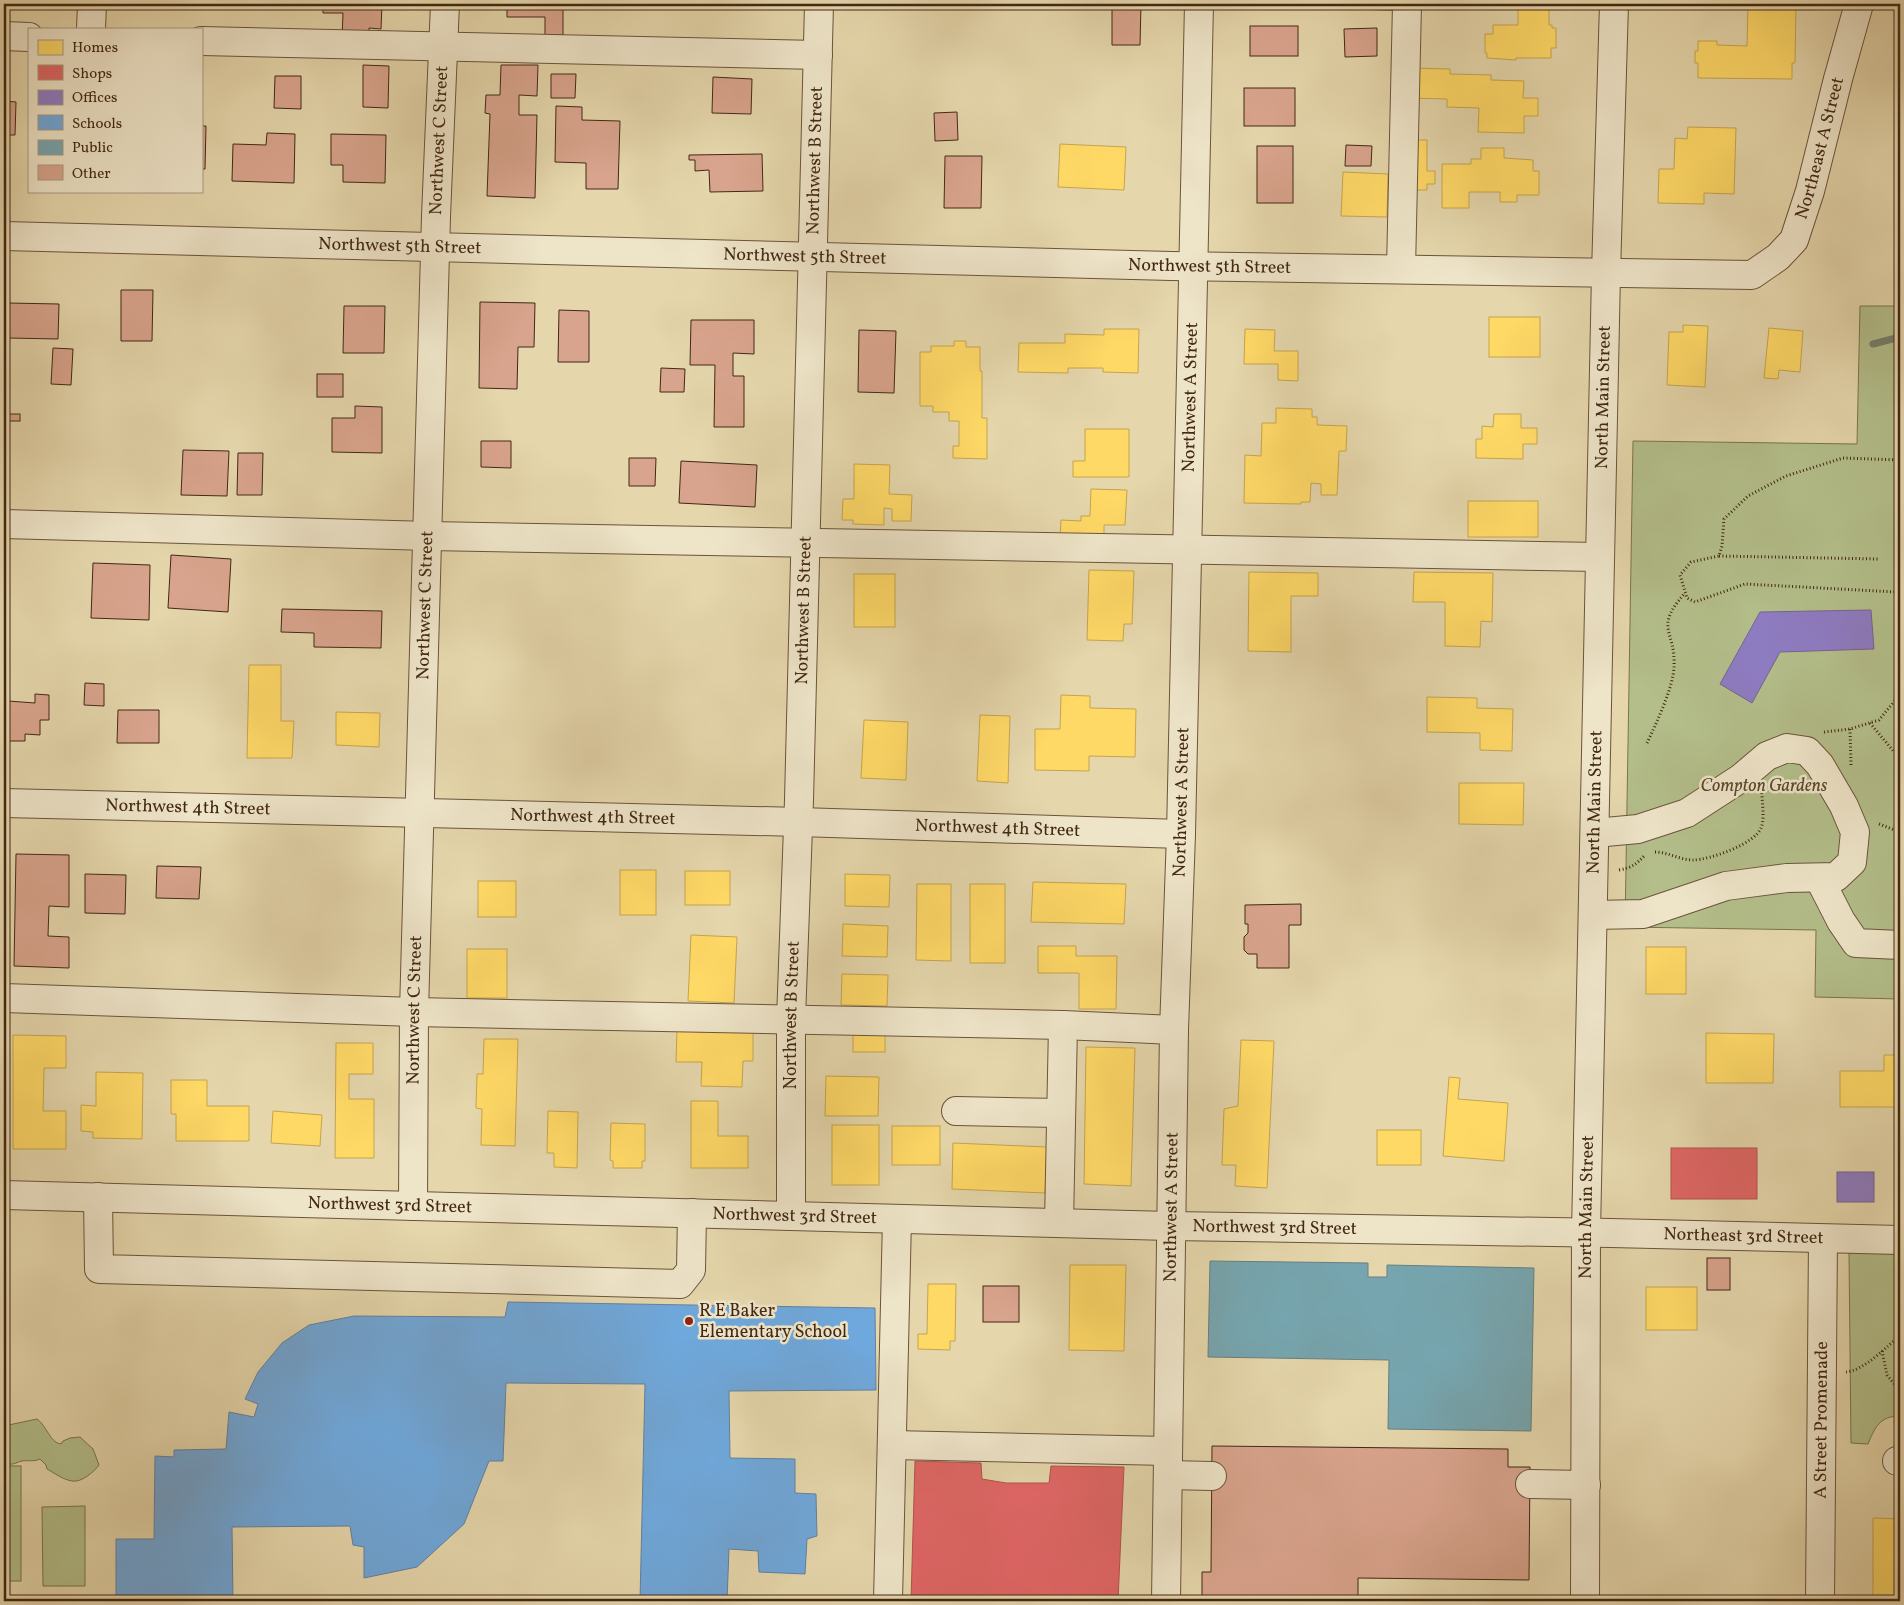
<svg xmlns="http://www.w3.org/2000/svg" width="1904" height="1605" font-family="Vollkorn,serif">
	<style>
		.green { fill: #b3be8a; stroke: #7a7350 }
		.homes { fill: #ffd966; stroke: #c6a44e }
		.shops { fill: #e06666; stroke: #b1534e }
		.offices { fill: #8e7cc3; stroke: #77638f }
		.schools { fill: #6fa8dc; stroke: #6282a0 }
		.public { fill: #76a5af; stroke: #668081 }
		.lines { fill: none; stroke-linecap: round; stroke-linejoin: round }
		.stream { stroke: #747f6c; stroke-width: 7 }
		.building { fill: #d9a48d; stroke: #422815 }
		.minor-casing { stroke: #6b543a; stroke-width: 30 }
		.path { stroke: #422815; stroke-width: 3; stroke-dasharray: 1 2.5; stroke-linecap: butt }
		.minor { stroke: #eee4c8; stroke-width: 28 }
		.poi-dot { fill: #8f2418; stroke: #eee4c8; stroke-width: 2 }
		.labels { text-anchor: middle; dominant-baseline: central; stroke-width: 5; stroke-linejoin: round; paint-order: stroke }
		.street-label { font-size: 18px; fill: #422815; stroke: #eee4c8 }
		.park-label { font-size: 18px; font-style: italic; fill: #59462c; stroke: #eee4c8 }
		.poi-label { font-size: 18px; fill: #422815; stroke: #eee4c8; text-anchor: start }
	</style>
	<rect width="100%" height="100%" fill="#e5d6ab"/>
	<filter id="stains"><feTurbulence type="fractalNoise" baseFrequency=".004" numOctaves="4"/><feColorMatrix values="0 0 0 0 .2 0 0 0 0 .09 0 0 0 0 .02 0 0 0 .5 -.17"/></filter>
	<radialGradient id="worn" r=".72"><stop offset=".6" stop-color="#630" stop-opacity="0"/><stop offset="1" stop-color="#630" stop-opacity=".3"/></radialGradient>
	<!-- green -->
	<g class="green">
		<polygon points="1860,306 1900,306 1900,999 1815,997 1816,930 1625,927 1633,441 1857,444"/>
		<path d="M1849 1252 1900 1253V1416C1880 1416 1875 1427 1868 1444L1851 1443Z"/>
		<path d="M37 1419C47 1426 50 1443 61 1444L63 1441 70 1438 80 1437 93 1449 99 1465C94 1472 81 1483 72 1481 64 1480 54 1473 47 1469L46 1465 40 1459C33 1462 28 1460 22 1461 16 1462 15 1465 9 1464L4 1460V1426Z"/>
		<rect x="4" y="1466" width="17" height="115"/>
		<polygon points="85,1506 85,1586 43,1586 42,1507"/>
	</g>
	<!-- homes -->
	<g class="homes">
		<polygon points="1748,6 1796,7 1795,63 1792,63 1792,79 1698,78 1698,63 1695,63 1695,51 1698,51 1698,41 1717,41 1717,45 1747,46"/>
		<polygon points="1518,7 1549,8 1549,25 1552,25 1552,28 1556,28 1556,48 1551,48 1551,58 1516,58 1516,60 1487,58 1487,53 1485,53 1485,34 1493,34 1493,25 1518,25"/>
		<polygon points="1410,68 1450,69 1450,74 1491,75 1491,80 1524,81 1523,98 1538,98 1538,116 1524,116 1524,133 1478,132 1479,108 1447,107 1447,99 1409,98"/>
		<polygon points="1688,127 1736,128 1734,194 1704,193 1704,204 1658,203 1659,169 1674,169 1675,138 1687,139"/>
		<polygon points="1409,140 1427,140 1427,171 1435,171 1435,184 1427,184 1427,190 1409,190"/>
		<polygon points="1060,144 1126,147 1124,190 1058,187"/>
		<polygon points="1481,148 1504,148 1504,158 1533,160 1533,171 1539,171 1539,195 1517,195 1517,202 1500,202 1500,192 1469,192 1469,208 1442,208 1442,164 1471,164 1471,159 1481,159"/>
		<polygon points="1343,172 1388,174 1387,217 1341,216"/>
		<rect x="1489" y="317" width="51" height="40"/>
		<polygon points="1683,325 1708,326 1705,387 1667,385 1669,332 1683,332"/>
		<polygon points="1769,328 1803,331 1800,372 1779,370 1778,379 1764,378"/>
		<polygon points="1104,329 1139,329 1138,373 1103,372 1103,368 1068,368 1068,373 1018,372 1019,343 1065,343 1065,334 1104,335"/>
		<polygon points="1245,329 1275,330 1274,351 1298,351 1298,381 1278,380 1278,364 1244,364"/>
		<polygon points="954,341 966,341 966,347 980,347 980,371 982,371 982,418 987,418 987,459 953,458 953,446 959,446 959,421 949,421 949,412 933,412 933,406 920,406 920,352 931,352 931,346 954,346"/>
		<polygon points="1276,408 1312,409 1312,417 1317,417 1317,425 1347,426 1346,451 1339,451 1337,495 1321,495 1321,484 1311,483 1310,502 1301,502 1301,504 1244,503 1245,455 1261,456 1262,423 1276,423"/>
		<polygon points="1494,414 1521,414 1521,428 1537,428 1537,444 1523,444 1523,459 1476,458 1476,439 1482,439 1482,426 1493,427"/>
		<polygon points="1085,429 1129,429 1129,477 1073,477 1073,461 1085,461"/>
		<polygon points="854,464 890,465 889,494 912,495 911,521 892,521 892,509 884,508 884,525 853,524 853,520 842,520 843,499 854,499"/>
		<polygon points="1091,489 1127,490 1125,525 1104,525 1104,538 1060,537 1061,520 1081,521 1081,516 1090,516"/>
		<rect x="1468" y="501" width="70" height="36"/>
		<polygon points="1089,570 1134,571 1132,624 1124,624 1123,641 1087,640"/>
		<polygon points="1249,572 1318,573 1318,596 1291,596 1291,652 1248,651"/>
		<polygon points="1414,572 1493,573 1492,622 1481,621 1480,647 1445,646 1445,602 1413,602"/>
		<rect x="854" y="574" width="41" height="53"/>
		<polygon points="249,665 281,665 281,721 294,721 292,758 247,758"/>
		<polygon points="1061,695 1090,696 1090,708 1136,709 1135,757 1089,756 1089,771 1035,770 1035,729 1060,729"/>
		<polygon points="1427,697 1477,698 1477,708 1513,709 1512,751 1480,750 1480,733 1427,732"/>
		<polygon points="336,712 380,713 379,747 336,745"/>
		<polygon points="980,715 1010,716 1008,783 977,781"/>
		<polygon points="864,720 908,722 906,780 861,778"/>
		<polygon points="1459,783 1524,783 1523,825 1459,824"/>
		<rect x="620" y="870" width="36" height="45"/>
		<rect x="685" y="871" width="45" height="34"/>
		<polygon points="845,874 890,875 889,907 845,906"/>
		<rect x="478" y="881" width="38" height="36"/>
		<polygon points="1033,882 1126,884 1124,924 1031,922"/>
		<polygon points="917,884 951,884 951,961 916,960"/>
		<rect x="970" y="884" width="35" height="79"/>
		<polygon points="843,924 888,926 887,957 842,956"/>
		<polygon points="691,935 737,937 734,1003 688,1001"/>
		<polygon points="1038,946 1076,946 1076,956 1117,956 1116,1009 1079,1009 1079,973 1038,973"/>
		<rect x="1646" y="947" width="40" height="47"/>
		<rect x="467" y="949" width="40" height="49"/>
		<polygon points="842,974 888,975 887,1006 841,1005"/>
		<rect x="853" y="1026" width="32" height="26"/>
		<polygon points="677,1030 753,1031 753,1061 743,1061 742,1087 701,1086 702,1062 676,1062"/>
		<polygon points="1706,1033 1774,1034 1773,1083 1706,1083"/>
		<polygon points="13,1035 66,1036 66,1068 44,1068 43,1111 66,1111 66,1149 13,1149"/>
		<polygon points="484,1039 518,1039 515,1146 481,1145 482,1109 476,1108 477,1074 483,1074"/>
		<polygon points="1241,1040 1274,1041 1267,1188 1235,1186 1236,1165 1222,1165 1224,1109 1238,1106"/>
		<polygon points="336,1043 373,1043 373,1074 349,1074 349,1099 374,1099 374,1158 335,1158"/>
		<polygon points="1086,1047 1135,1048 1131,1186 1084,1184"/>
		<polygon points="1884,1055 1900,1055 1900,1107 1840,1107 1840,1071 1884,1071"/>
		<polygon points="96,1072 143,1073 142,1139 93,1138 93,1132 81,1131 81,1105 96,1106"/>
		<polygon points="826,1076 879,1077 878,1116 825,1116"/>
		<polygon points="1449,1077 1460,1078 1458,1099 1508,1103 1504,1161 1443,1156"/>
		<polygon points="171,1080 207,1080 207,1106 249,1106 249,1141 176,1141 176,1114 171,1114"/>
		<polygon points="691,1101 718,1101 718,1136 748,1136 748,1168 691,1168"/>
		<polygon points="273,1111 322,1115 320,1146 271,1143"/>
		<polygon points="548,1111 578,1112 577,1168 554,1167 554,1153 547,1153"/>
		<polygon points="611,1123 645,1124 645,1161 642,1161 642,1168 613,1168 613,1161 610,1160"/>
		<rect x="832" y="1125" width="47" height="60"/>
		<rect x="892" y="1126" width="48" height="39"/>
		<rect x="1377" y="1130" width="44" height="35"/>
		<polygon points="953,1143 1047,1147 1045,1193 952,1189"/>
		<polygon points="1070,1265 1126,1265 1124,1351 1069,1350"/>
		<polygon points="928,1284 956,1284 955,1341 950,1341 950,1350 918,1349 918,1334 927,1334"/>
		<rect x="1646" y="1287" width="51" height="43"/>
		<polygon points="1873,1518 1900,1519 1900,1601 1873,1601"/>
	</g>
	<!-- shops -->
	<g class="shops">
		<rect x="1671" y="1148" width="86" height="51"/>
		<polygon points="915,1461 981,1463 982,1479 1006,1483 1049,1483 1051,1466 1124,1467 1118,1601 911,1601"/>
	</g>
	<!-- offices -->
	<g class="offices">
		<polygon points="1871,610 1874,649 1780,652 1752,703 1720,684 1760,612"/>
		<rect x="1837" y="1172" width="37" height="30"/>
	</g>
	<!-- schools -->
	<polygon class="schools" points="508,1302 875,1308 876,1390 729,1391 730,1458 795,1459 795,1493 816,1494 817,1536 807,1539 805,1574 759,1572 758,1551 729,1549 727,1601 640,1601 645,1384 506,1383 503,1461 489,1461 464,1524 417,1567 364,1578 364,1547 353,1545 350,1526 232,1527 233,1601 116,1601 116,1539 154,1539 155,1456 174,1457 174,1450 226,1449 229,1412 254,1417 258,1404 245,1399 258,1372 282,1343 309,1325 354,1316 505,1317"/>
	<!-- public -->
	<polygon class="public" points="1210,1261 1368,1263 1368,1277 1387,1277 1387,1265 1534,1268 1531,1431 1388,1429 1389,1360 1208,1357"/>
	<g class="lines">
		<!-- stream -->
		<polyline class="stream" points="1873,344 1900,337"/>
	</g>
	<!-- building -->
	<g class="building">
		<polygon points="323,4 382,4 381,29 369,28 369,38 342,38 343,13 323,13"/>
		<polygon points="507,4 563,4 563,35 545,35 545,17 507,17"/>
		<polygon points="1112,4 1141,4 1140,45 1112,45"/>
		<polygon points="1347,4 1395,4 1395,10 1347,9"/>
		<rect x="1250" y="26" width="48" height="30"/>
		<polygon points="1377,28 1377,56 1345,57 1344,29"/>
		<polygon points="363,65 389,66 388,108 363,107"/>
		<polygon points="501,65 538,65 537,96 519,95 519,115 537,115 535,198 487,196 490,114 485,113 486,95 500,95"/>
		<polygon points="551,74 576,74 575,98 551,98"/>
		<polygon points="275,76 301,76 301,109 274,108"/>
		<polygon points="713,77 752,79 751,114 712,113"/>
		<rect x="1244" y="88" width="51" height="38"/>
		<polygon points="4,101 16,102 15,135 4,135"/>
		<polygon points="556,106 582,107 582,120 620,121 618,189 586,189 586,163 555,162"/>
		<polygon points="957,112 958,140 935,141 934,113"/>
		<polygon points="201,126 206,126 205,169 201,169"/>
		<polygon points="267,133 295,134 294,183 232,181 233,144 266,145"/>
		<polygon points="331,134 386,135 385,183 343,182 343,165 331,165"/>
		<polygon points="1346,145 1372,146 1371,166 1345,166"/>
		<rect x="1257" y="146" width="36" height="57"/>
		<polygon points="762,154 763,191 710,192 709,170 695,171 695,160 689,160 689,155"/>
		<polygon points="945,156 982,156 981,208 944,208"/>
		<polygon points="121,290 153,290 152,341 121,341"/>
		<polygon points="480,302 535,303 534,347 518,347 517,389 479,388"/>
		<polygon points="8,303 59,304 58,339 8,338"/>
		<polygon points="344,306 385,306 384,353 343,353"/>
		<polygon points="559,310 589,311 589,362 558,362"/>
		<polygon points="691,320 754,320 754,354 733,353 733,376 744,376 744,427 714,427 715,365 690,365"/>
		<polygon points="859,330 896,331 894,393 858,392"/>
		<polygon points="53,348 73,349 71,385 51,384"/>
		<polygon points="661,368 685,369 684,392 660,392"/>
		<rect x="317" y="374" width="26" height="23"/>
		<polygon points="355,406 382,407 382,453 332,452 332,418 355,418"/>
		<rect x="4" y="414" width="16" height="7"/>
		<polygon points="481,441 511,441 511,468 481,467"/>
		<polygon points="183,450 229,451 227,496 181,495"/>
		<polygon points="238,453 263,453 262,495 237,495"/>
		<polygon points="629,458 656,458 655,486 629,486"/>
		<polygon points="681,461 757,465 755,507 679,503"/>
		<polygon points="171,555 231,559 228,612 168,608"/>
		<polygon points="93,563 150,565 149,620 91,618"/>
		<polygon points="282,609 382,611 381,648 314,647 314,633 281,632"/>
		<polygon points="85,683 104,684 104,706 84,705"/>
		<polygon points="35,694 49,695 49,720 40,720 40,735 25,734 25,741 8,741 8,701 35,703"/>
		<polygon points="118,710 159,710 159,743 117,743"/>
		<polygon points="16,854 69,855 69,907 49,906 48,936 69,937 69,968 14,966"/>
		<polygon points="157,866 201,867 199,899 156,898"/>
		<polygon points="85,874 126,875 125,914 85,913"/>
		<polygon points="1301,904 1301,925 1289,925 1289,968 1257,968 1257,954 1248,954 1244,950 1244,937 1248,933 1248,924 1245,924 1245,905"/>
		<rect x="1707" y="1258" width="23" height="32"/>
		<rect x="983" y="1286" width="36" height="36"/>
		<polygon points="1212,1446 1508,1449 1508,1467 1530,1467 1529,1580 1358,1578 1358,1601 1202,1601 1202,1572 1211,1572"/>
	</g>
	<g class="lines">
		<defs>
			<g id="minor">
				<polyline points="91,29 92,4"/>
				<polyline points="4,36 29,37"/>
				<polyline points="201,41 818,55"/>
				<path id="s1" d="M4 236 1171 266 1752 275 1778 257 1794 240 1810 191 1838 79 1859 4"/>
				<polyline points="1401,269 1407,4"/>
				<polyline points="4,524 429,536 1600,557"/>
				<path id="s2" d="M4 803 799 822 1181 834"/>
				<polyline points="1819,878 1841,921 1856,943 1900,945"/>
				<polyline points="1593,915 1643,914 1726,886 1787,878 1836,877 1852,862 1855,832 1844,806 1820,765 1807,751 1787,748 1767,756 1741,778 1687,813 1638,829 1595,833"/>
				<polyline points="4,998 414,1012 1063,1025 1174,1030"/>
				<polyline points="956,1111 1061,1113"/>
				<path id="s3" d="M4 1195 1170 1226 1611 1233 1900 1240"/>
				<polyline points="98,1197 99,1269 680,1284 691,1270 692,1213"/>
				<path id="s4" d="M413 1206 414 1012 436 216 445 4"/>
				<path id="s5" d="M791 1216V1019L799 800 819 4"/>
				<polyline points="1059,1223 1063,1025"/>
				<polyline points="892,1445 1168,1451"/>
				<polyline points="1897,1461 1900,1461"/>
				<polyline points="1168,1475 1212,1476"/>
				<polyline points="1530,1484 1586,1485"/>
				<polyline points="888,1601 897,1219"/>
				<path id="s6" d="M1166 1601 1174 1030 1181 834 1199 4"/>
				<path id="s7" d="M1585 1601 1586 1233 1606 273 1614 4"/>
				<path id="s8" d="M1820 1601 1823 1239"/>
			</g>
		</defs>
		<!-- minor casing -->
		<use href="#minor" class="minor-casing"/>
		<!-- path -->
		<g class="path">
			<polyline points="1900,460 1843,458 1786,476 1748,496 1724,519 1722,546 1719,556 1691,562 1680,575 1687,598 1695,602 1745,584 1896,592 1900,595"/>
			<polyline points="1719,556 1879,559"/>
			<polyline points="1870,723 1900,759"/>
			<polyline points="1850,729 1851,766"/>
			<polyline points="1824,732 1850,729 1879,720 1897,698 1900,682"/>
			<path d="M1647 743C1656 724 1674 686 1674 666 1676 630 1653 629 1685 593"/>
			<polyline points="1879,824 1900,832"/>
			<path d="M1655 852C1668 852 1680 860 1693 860 1709 860 1755 844 1761 828 1765 818 1762 804 1762 793"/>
			<path d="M1619 870C1631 868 1637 864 1645 855"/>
			<polyline points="1882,1351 1887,1375 1900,1391"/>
			<path d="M1846 1372C1863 1371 1888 1346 1900 1335"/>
		</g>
		<!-- minor -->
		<use href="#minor" class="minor"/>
	</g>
	<!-- markers -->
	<circle class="poi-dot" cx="689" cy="1321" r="5"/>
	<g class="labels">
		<!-- street labels -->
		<g class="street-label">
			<text stroke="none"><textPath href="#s4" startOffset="1066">Northwest C Street</textPath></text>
			<text stroke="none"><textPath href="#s1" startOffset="1899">Northeast A Street</textPath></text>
			<text stroke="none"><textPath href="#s5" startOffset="1056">Northwest B Street</textPath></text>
			<text stroke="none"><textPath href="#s1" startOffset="396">Northwest 5th Street</textPath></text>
			<text stroke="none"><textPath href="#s1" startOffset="801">Northwest 5th Street</textPath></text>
			<text stroke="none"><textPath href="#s1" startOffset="1206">Northwest 5th Street</textPath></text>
			<text stroke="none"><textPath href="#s6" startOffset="1204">Northwest A Street</textPath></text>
			<text stroke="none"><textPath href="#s7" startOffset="1204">North Main Street</textPath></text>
			<text stroke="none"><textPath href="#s4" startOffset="601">Northwest C Street</textPath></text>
			<text stroke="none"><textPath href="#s5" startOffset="606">Northwest B Street</textPath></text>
			<text stroke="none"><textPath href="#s6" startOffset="799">Northwest A Street</textPath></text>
			<text stroke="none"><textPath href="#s7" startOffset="799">North Main Street</textPath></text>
			<text stroke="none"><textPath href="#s2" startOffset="184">Northwest 4th Street</textPath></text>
			<text stroke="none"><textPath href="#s2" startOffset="589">Northwest 4th Street</textPath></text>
			<text stroke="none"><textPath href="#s2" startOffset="994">Northwest 4th Street</textPath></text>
			<text stroke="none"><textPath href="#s4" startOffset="196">Northwest C Street</textPath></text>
			<text stroke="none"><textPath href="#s5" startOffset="201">Northwest B Street</textPath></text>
			<text stroke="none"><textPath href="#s3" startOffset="386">Northwest 3rd Street</textPath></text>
			<text stroke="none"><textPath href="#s6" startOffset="394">Northwest A Street</textPath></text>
			<text stroke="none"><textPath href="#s7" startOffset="394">North Main Street</textPath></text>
			<text stroke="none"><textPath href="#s3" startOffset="791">Northwest 3rd Street</textPath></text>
			<text stroke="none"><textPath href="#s3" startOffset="1271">Northwest 3rd Street</textPath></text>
			<text stroke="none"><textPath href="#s3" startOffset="1740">Northeast 3rd Street</textPath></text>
			<text stroke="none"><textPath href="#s8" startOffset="181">A Street Promenade</textPath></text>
		</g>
		<!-- park labels -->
		<g class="park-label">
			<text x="1764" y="786">Compton Gardens</text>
		</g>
		<!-- poi labels -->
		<g class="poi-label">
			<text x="699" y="1311">R E Baker<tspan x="699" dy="21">Elementary School</tspan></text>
		</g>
	</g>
	<!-- margin -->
	<rect width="1904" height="1605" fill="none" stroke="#e5d6ab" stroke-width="20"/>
	<rect x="5" y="5" width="1894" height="1595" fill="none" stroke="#422815" stroke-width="2.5"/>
	<rect x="10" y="10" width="1884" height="1585" fill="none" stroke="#422815"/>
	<!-- legend -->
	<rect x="28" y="28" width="175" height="165" fill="#eee4c8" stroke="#a99980"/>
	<rect x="38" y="40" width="25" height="15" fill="#ffd966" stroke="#a99980"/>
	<text x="72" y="52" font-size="15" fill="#422815">Homes</text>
	<rect x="38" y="65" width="25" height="15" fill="#e06666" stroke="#a99980"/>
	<text x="72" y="78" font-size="15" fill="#422815">Shops</text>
	<rect x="38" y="90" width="25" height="15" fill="#8e7cc3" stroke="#a99980"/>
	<text x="72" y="102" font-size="15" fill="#422815">Offices</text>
	<rect x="38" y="115" width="25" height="15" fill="#6fa8dc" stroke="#a99980"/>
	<text x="72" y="128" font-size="15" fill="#422815">Schools</text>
	<rect x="38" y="140" width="25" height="15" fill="#76a5af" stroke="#a99980"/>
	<text x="72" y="152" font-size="15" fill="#422815">Public</text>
	<rect x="38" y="165" width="25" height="15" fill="#d9a48d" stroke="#a99980"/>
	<text x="72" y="178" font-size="15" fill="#422815">Other</text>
	<rect width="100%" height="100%" filter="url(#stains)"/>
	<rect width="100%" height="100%" fill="url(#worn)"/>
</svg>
